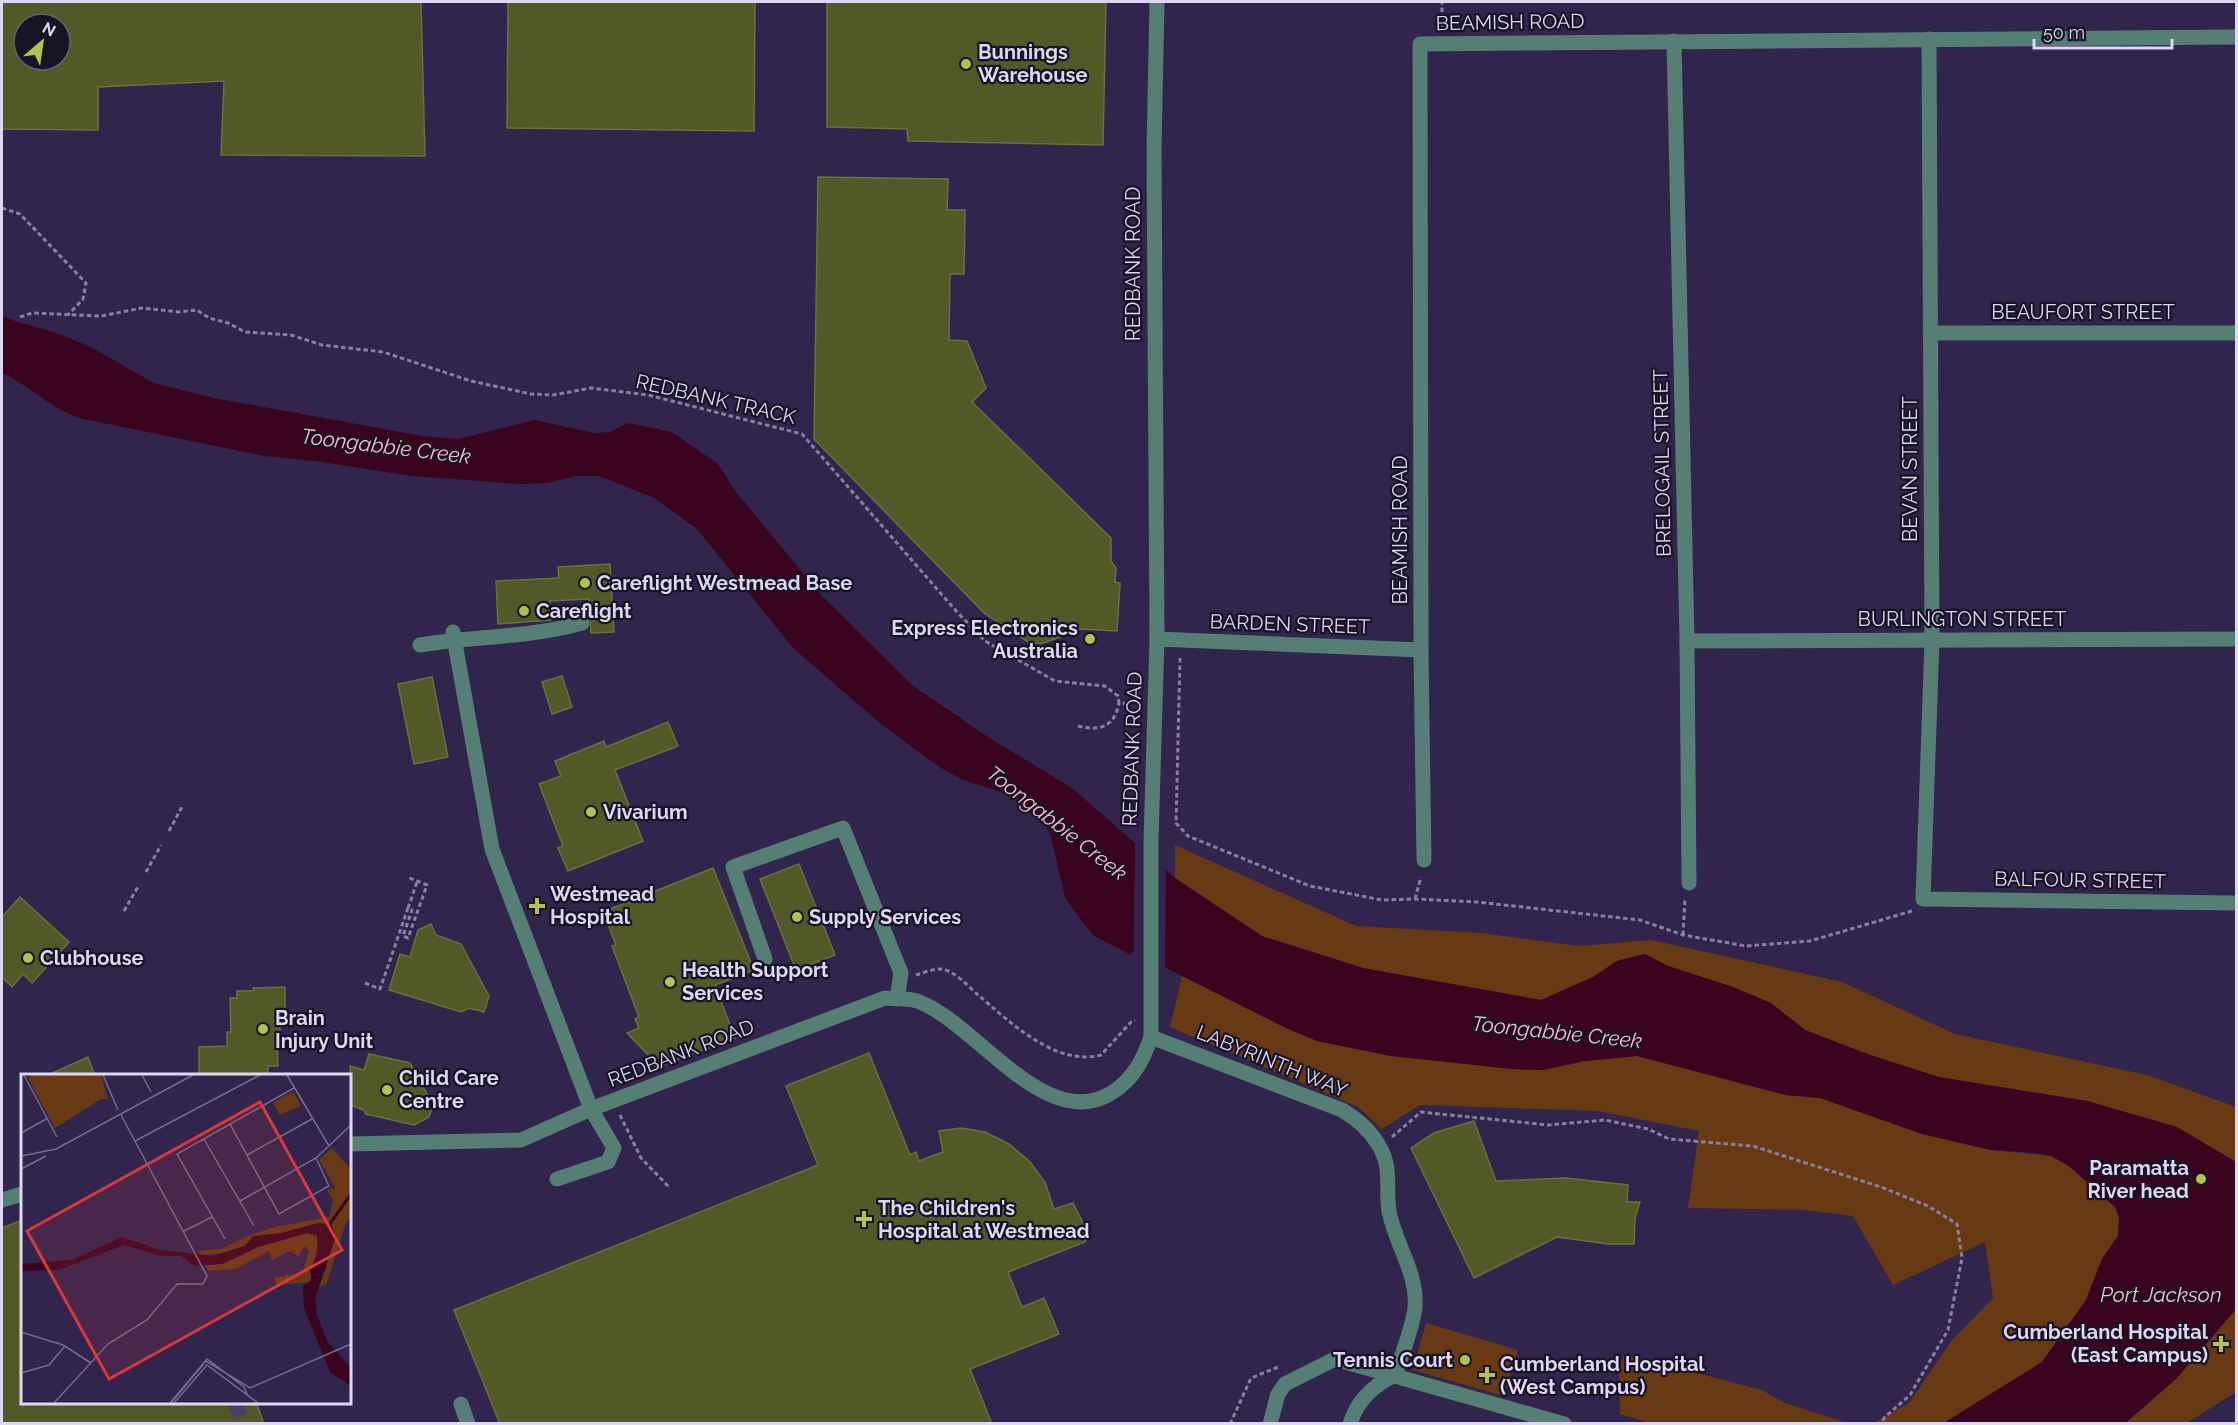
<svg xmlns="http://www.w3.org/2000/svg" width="2238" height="1425" font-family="Raleway,sans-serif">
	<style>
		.green { fill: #683a14 }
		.water { fill: #3a041f }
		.pier { fill: #31244d }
		.building { fill: #525927; stroke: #69713e; stroke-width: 1.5; fill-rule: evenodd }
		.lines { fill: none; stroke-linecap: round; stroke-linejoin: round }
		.minor-tunnel { stroke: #4b3f66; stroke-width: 15; stroke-dasharray: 15 8; stroke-linecap: butt }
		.path { stroke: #8a80a2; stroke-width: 3; stroke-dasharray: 4.5 3; stroke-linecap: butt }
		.minor { stroke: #557e74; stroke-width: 15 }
		.poi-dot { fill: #b2c34c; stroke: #171224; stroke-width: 2 }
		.labels { text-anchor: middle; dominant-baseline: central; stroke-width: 4.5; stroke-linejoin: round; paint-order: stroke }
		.street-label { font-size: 20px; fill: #ddd7f1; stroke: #171224 }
		.poi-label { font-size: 20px; font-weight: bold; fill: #ddd7f1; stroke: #171224; text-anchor: start }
		.water-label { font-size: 21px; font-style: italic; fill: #ffbbd2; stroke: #171224 }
		.inset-river { fill: none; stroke: #3a041f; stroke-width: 3 }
		.inset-road { fill: none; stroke: #766c8f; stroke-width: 1.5 }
		.view { fill: #d73a3c; fill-opacity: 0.15; stroke: #d73a3c; stroke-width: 3 }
		.inset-edge { fill: none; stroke: #ddd7f1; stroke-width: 3 }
	</style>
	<rect width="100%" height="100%" fill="#31244d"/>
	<!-- green -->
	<g class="green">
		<polygon points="1175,845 1356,926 1481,933 1579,946 1651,940 1842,982 1955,1034 2147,1075 2236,1107 2236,1162 2177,1127 2087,1101 1939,1077 1870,1055 1805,1030 1771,1003 1733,987 1668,966 1645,954 1617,961 1593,977 1541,1000 1363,968 1262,936 1175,878"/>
		<polygon points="1182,976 1286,1028 1317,1041 1391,1056 1529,1070 1543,1070 1585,1061 1637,1056 1786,1095 1820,1098 1922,1134 1991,1150 2051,1156 2069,1166 2115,1207 2119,1217 2118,1235 2102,1259 2086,1300 2042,1362 1944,1423 1874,1423 1909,1403 1952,1340 1993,1298 1985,1242 1893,1285 1853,1216 1806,1210 1688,1208 1699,1131 1599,1111 1420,1105 1382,1129 1358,1107 1170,1027"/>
		<polygon points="2236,1309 2236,1392 2187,1423 2125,1424 2176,1379"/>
		<polygon points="1426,1323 1518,1350 1504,1396 1413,1370"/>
		<polygon points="1624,1354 1762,1390 1785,1403 1847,1423 1654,1424 1620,1414 1619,1370"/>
	</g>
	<!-- water -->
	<path class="water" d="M2 315 17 322 54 332 89 346 154 383 214 398 422 436 458 439 535 420 594 433 610 432 628 423 672 432 718 464 736 492 821 595 912 685 988 737 1072 788 1175 878 1262 936 1363 968 1541 1000 1593 977 1617 961 1645 954 1668 966 1733 987 1771 1003 1805 1030 1870 1055 1939 1077 2087 1101 2177 1127 2236 1162V1309L2176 1379 2125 1423H1944L2042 1362 2086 1300 2102 1259 2118 1236 2119 1217 2115 1207 2069 1166 2051 1156 2036 1153 1991 1150 1922 1134 1820 1098 1786 1095 1637 1056 1585 1061 1543 1070 1511 1069 1391 1056 1317 1041 1286 1028 1132 951 1131 955 1094 936 1078 916 1065 897 1051 837 1043 819 1032 807 1015 796 963 780 941 768 882 725 793 648 697 529 654 498 599 476H576L548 483 520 484 412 476 315 461 265 456 79 418C50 408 29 385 2 373Z"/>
	<!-- pier -->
	<polygon class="pier" points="1135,841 1166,866 1165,971 1134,955"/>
	<!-- building -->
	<g class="building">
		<path d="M2 2H421L425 156 221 155 224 81 98 87V130L2 129ZM24 24H60V60H24Z"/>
		<polygon points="508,2 755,2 754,131 507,128"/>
		<polygon points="827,2 1106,2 1103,145 908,141 907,129 827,127"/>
		<polygon points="818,177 948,179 947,210 965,210 964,274 950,274 949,340 967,341 986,388 972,402 1111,538 1111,561 1116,568 1115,582 1120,583 1117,631 1082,629 1041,644 1028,642 984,613 814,439"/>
		<polygon points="610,564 614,632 591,633 589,599 550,601 551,620 498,624 496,581 559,578 558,567"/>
		<polygon points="562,676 572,707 552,714 542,682"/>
		<polygon points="432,677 448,757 414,764 398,684"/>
		<polygon points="668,722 678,746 615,770 643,841 568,871 558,848 563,846 539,784 561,776 555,761 604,741 606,747"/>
		<polygon points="799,864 835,955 796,970 760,879"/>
		<polygon points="713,868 754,970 715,985 735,1038 655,1068 651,1058 627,1033 639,1028 635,1019 639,1017 612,946 616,945 603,912"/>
		<polygon points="20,897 69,942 32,983 23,974 12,987 2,977 2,917"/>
		<polygon points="431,924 436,935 461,944 489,996 484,1012 469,1008 461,1012 389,990 400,954 410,957 418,930"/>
		<polygon points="285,987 285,1017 280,1017 280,1034 277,1034 278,1066 268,1066 268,1076 199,1076 199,1047 227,1046 227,1032 231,1032 230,998 237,998 237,991 254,991 253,988"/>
		<polygon points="869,1053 910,1155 916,1152 919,1161 943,1152 939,1131 961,1128 985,1132 1009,1144 1030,1162 1045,1182 1054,1209 1073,1203 1088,1233 1085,1242 1008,1272 1022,1307 1044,1298 1059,1334 970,1369 992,1424 500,1424 454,1310 818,1165 786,1086"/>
		<polygon points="369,1054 410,1063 433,1105 429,1117 414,1125 366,1114 364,1110 350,1105 350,1066 364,1070"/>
		<polygon points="88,1057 95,1076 46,1076"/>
		<polygon points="1474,1121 1496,1181 1566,1178 1628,1185 1627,1202 1640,1202 1635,1218 1634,1244 1608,1244 1557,1237 1474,1278 1411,1148 1434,1133"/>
		<polygon points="22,1220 22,1402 256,1402 264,1424 2,1424 2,1228"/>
	</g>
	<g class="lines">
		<!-- minor-tunnel -->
		<polyline class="minor-tunnel" points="235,1402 243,1424"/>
		<!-- path -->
		<g class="path">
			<polyline points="1442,27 1442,2"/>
			<polyline points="2,208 20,214 86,283 83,299 68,315"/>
			<polyline points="20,317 32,313 101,316 142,308 179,312 197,310 209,318 228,323 245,332 291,335 322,345 383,352 471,381 531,394 553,395 591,388 648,395 802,434 957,612 985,641 1055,681 1105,686 1118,696 1119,703 1129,704"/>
			<polyline points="1180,658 1176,823 1188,836 1310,886 1382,900 1415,899 1477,902 1640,920 1683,935 1746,946 1810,941 1912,911"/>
			<path d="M1078 726C1100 732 1115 726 1119 703"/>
			<polyline points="169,831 183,805"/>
			<polyline points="146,872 161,845"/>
			<polyline points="1415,899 1421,877"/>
			<polyline points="408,908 417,882"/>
			<polyline points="124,911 139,885"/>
			<polyline points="1683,935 1685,899"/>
			<path d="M916 975C923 973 932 969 939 969 953 969 967 985 977 994 1009 1021 1055 1067 1101 1055L1131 1022 1135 1020"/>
			<polyline points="365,983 380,989 408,908 412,910 403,936 408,938 427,885 407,877"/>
			<polyline points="620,1115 641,1158 669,1187"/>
			<polyline points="1392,1137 1421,1112 1548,1125 1605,1120 1648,1129 1669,1139 1753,1146 1881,1187 1928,1206 1957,1224 1962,1258 1948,1330 1910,1395 1884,1418 1882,1424"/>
			<polyline points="1230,1424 1251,1378 1278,1367"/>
		</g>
		<!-- minor -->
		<g class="minor">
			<polyline points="1929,39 1932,640 1923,899 2236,903"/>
			<polyline points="1674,41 1687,641 1689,883"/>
			<polyline points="1930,333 2236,333"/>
			<polyline points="453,632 492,849 591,1109 614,1148 608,1162 557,1179"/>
			<polyline points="1157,639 1421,650"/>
			<polyline points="1687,641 2236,639"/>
			<path d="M420 645C474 636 529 638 582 623"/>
			<polyline points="1424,860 1421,650 1420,44 2236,37"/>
			<polyline points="765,959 733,867 843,828 901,973 897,999"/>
			<path d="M1151 1037 1342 1110C1357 1119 1369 1129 1378 1144 1393 1168 1385 1185 1389 1211 1395 1244 1418 1273 1415 1308 1412 1330 1402 1354 1395 1375 1374 1385 1357 1400 1350 1424"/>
			<path d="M350 1144 521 1140 591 1109 885 998C895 999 907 998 917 1001 975 1021 1046 1136 1113 1092 1134 1078 1143 1060 1151 1037V841L1157 639 1154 150 1157 2"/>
			<polyline points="2,1200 22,1194"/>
			<polyline points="461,1404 468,1424"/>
			<polyline points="1270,1424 1278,1394 1285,1384 1335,1359 1564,1424"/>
		</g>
	</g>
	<!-- markers -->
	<g class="poi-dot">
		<circle cx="966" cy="64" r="6"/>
		<circle cx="585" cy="583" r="6"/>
		<circle cx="524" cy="611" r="6"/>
		<circle cx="1090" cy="639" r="6"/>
		<circle cx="591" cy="812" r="6"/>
		<path d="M534 897h6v6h6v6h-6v6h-6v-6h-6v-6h6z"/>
		<circle cx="797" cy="917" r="6"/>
		<circle cx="28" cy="958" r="6"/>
		<circle cx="670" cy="982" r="6"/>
		<circle cx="263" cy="1029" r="6"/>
		<circle cx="387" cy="1090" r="6"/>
		<circle cx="2201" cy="1179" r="6"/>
		<path d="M861 1210h6v6h6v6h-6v6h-6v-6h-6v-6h6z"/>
		<path d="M2218 1335h6v6h6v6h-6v6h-6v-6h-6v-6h6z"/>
		<circle cx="1465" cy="1360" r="6"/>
		<path d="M1484 1366h6v6h6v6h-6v6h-6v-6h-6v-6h6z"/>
	</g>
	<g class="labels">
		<!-- street labels -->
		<g class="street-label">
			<text transform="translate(1510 22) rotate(-1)">BEAMISH ROAD</text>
			<text transform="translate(1133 264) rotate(-90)">REDBANK ROAD</text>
			<text x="2083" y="312">BEAUFORT STREET</text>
			<text transform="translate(716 399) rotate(13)">REDBANK TRACK</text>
			<text transform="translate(1662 463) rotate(-91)">BRELOGAIL STREET</text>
			<text transform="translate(1910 469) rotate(-90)">BEVAN STREET</text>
			<text transform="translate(1400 530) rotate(-90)">BEAMISH ROAD</text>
			<text x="1962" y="619">BURLINGTON STREET</text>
			<text transform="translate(1290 624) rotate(2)">BARDEN STREET</text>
			<text transform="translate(1132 749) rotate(-88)">REDBANK ROAD</text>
			<text transform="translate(2080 880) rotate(1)">BALFOUR STREET</text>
			<text transform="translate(681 1053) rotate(-21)">REDBANK ROAD</text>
			<text transform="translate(1272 1061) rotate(22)">LABYRINTH WAY</text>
		</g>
		<!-- poi labels -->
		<g class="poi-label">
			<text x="978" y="52">Bunnings<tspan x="978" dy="23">Warehouse</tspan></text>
			<text x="597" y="583">Careflight Westmead Base</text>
			<text x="536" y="611">Careflight</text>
			<text x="1078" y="628" text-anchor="end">Express Electronics<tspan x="1078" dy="23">Australia</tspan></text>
			<text x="603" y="812">Vivarium</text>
			<text x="550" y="894">Westmead<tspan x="550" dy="23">Hospital</tspan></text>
			<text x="809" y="917">Supply Services</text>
			<text x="40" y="958">Clubhouse</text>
			<text x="682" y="970">Health Support<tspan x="682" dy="23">Services</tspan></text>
			<text x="275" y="1018">Brain<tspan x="275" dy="23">Injury Unit</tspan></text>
			<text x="399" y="1078">Child Care<tspan x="399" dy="23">Centre</tspan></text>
			<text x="2189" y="1168" text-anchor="end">Paramatta<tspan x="2189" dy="23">River head</tspan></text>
			<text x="878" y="1208">The Children's<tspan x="878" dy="23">Hospital at Westmead</tspan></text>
			<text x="2208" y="1332" text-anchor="end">Cumberland Hospital<tspan x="2208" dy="23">(East Campus)</tspan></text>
			<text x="1453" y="1360" text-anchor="end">Tennis Court</text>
			<text x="1500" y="1364">Cumberland Hospital<tspan x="1500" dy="23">(West Campus)</tspan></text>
		</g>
		<!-- water labels -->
		<g class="water-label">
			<text transform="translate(386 446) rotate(7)">Toongabbie Creek</text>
			<text transform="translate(1057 823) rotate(38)">Toongabbie Creek</text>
			<text transform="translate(1557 1032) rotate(6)">Toongabbie Creek</text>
			<text x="2161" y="1294">Port Jackson</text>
		</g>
	</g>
	<!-- overview -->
	<g transform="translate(21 1074)">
		<rect width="330" height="330" fill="#31244d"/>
		<path d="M12 1H80L87 25H80L34 54 7 4ZM272 17 280 32 259 41 252 29ZM311 74 330 95V144L325 148 306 209 298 213 306 192 297 149 261 159 232 162 224 172 204 179 179 181 177 177 200 175 232 160 254 153 308 143 312 126 306 116 314 114 298 85ZM286 159 298 164 289 208 256 211 253 204 282 198 288 177 284 172 277 182 269 177 251 186 248 177 215 195 187 197 185 191 207 188 237 173Z" fill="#683a14"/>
		<path d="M297 149 310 150 315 162 294 224 296 241 306 267 330 294V312L309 298 283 234 282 212 291 206 289 196 297 179 296 161 286 159 237 173 201 190 174 192 160 182H140L103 171 38 196 0 197V190L51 186 101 163 140 176 191 182 224 172 232 162 261 159Z" fill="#3a041f"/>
		<path class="inset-river" d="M308 151 330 120"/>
		<path class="inset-road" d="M3 1 36 63M82 1 97 36M121 1 130 18M266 1 308 72M209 50 258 140 308 112 295 84M0 59 27 44M183 65 233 152M114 67 239 1M226 81 291 45M0 82 35 75 172 1M0 95 25 82M219 127 295 84 330 51M163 157 191 143M204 165 156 80 273 14M0 258 42 271 70 289M0 299 28 291 44 272M33 329 87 270 126 246 156 210H182L186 202 100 41M149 329 186 285 223 313 226 320M150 329 185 287 229 314 330 270M153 329 186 291 237 329"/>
		<path class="view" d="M239 28 321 176 88 305 6 157Z"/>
		<rect width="330" height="330" class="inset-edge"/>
	</g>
	<!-- border -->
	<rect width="2238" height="1425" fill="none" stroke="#ddd7f1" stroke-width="6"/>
	<!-- north arrow -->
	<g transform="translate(42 42) rotate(29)"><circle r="28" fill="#171224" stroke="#666176" stroke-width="1.5"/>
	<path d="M0-4.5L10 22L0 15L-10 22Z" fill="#b2c34c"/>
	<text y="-9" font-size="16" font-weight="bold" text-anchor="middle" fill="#ddd7f1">N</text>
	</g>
	<!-- scale -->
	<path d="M2034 39v9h138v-9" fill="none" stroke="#ddd7f1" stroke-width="3"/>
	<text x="2043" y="39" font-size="18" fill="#ddd7f1" stroke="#171224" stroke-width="4.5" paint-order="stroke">50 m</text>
</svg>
